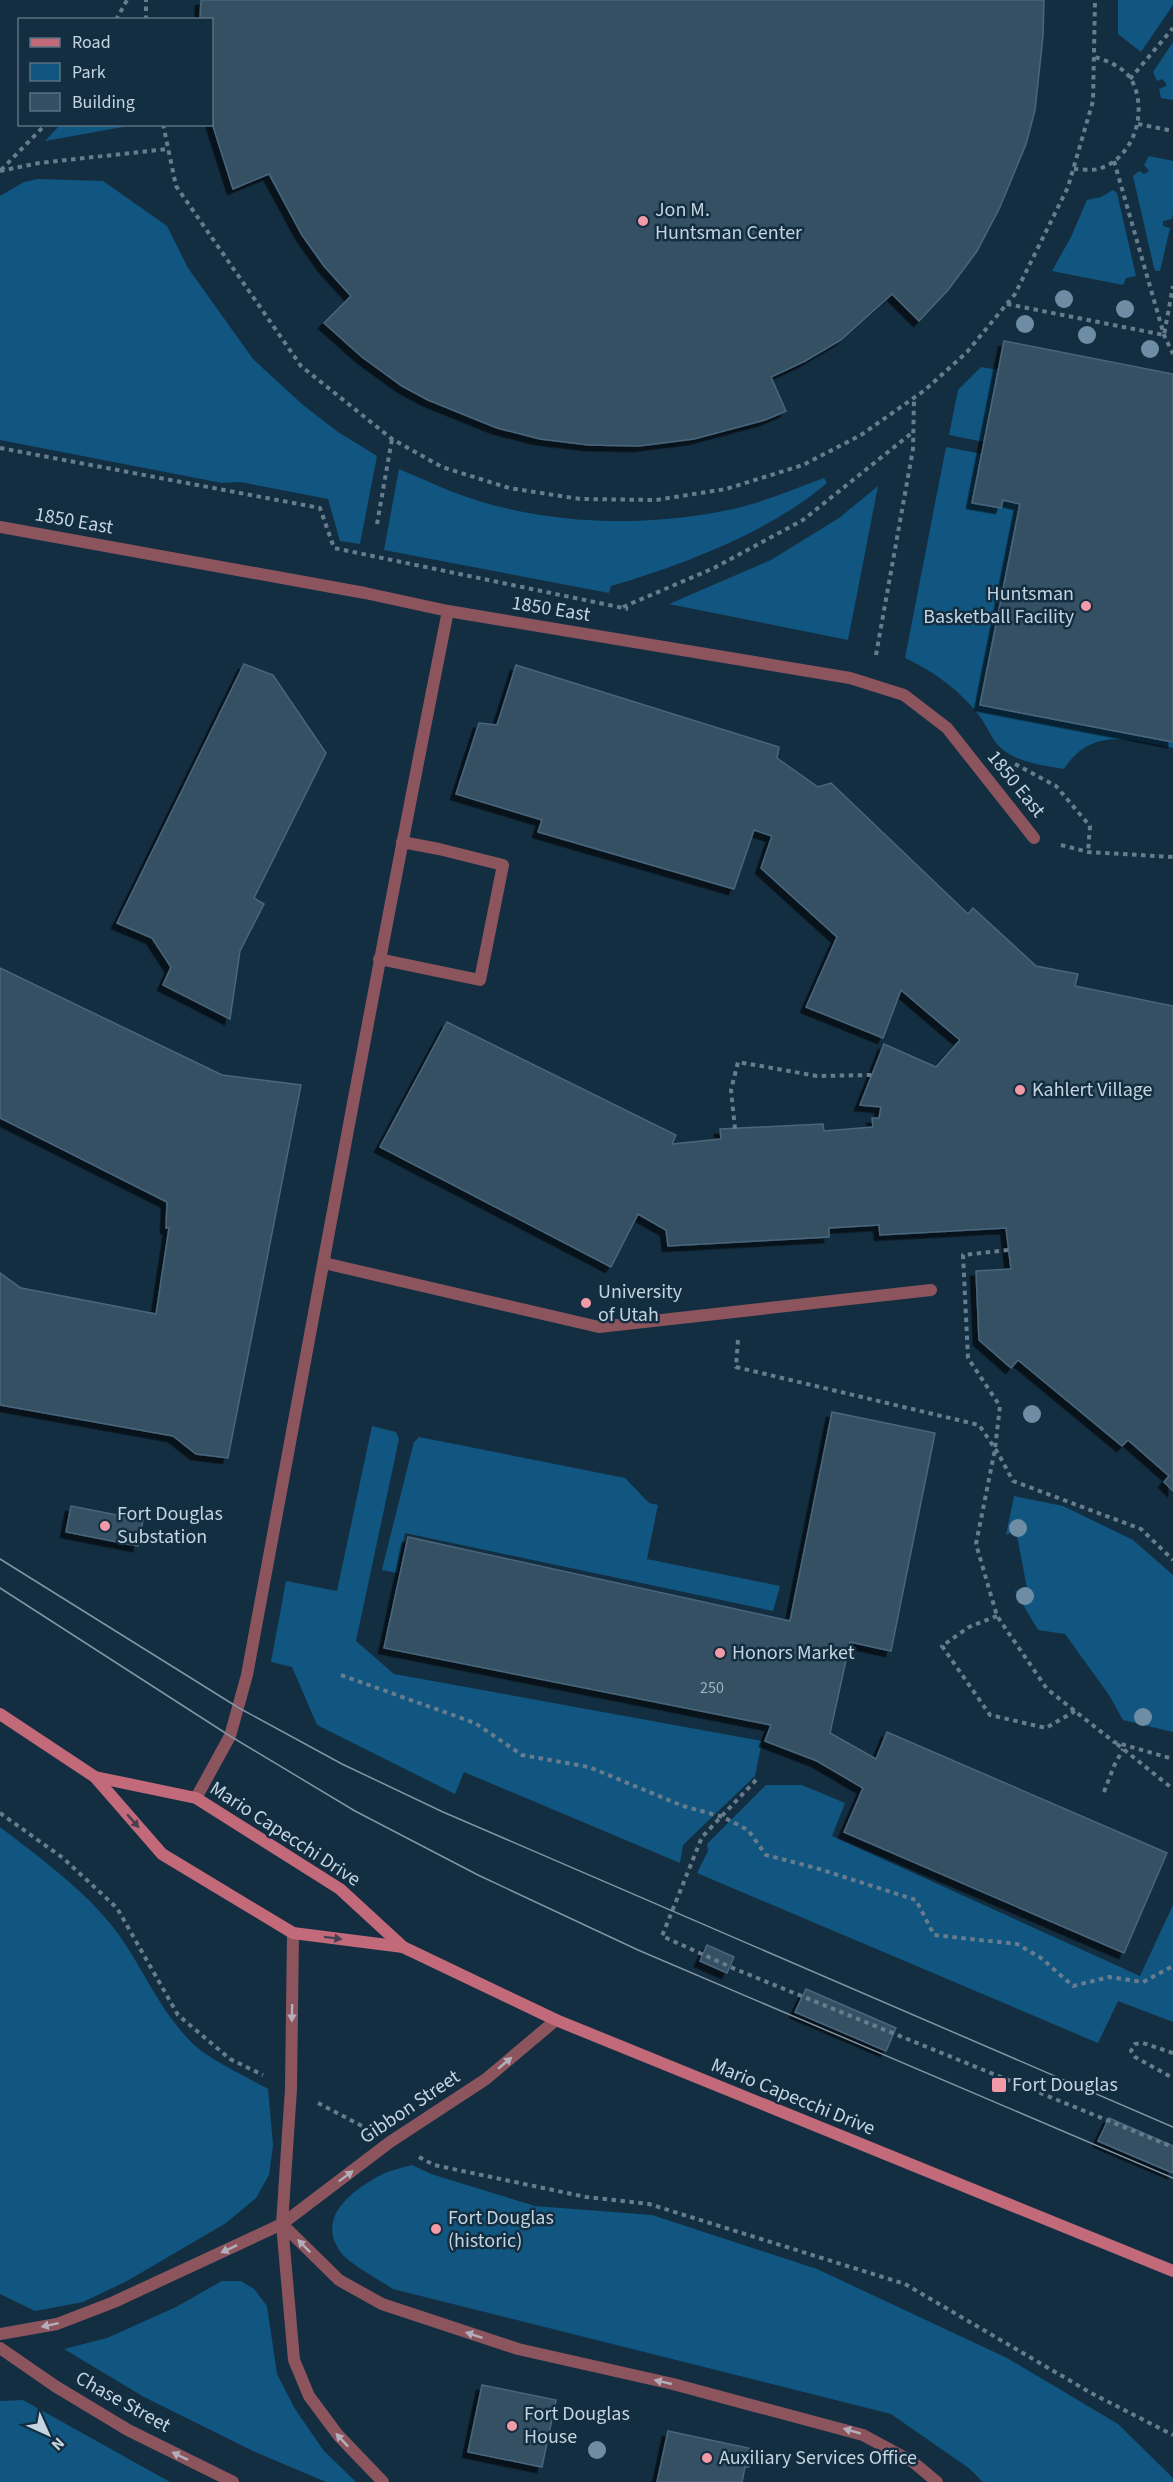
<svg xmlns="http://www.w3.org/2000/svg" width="1173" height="2482" font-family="'Source Sans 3',sans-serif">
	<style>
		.green { fill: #105680 }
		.building { fill: #344f64; stroke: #49667b; stroke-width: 1.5; filter: url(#shadow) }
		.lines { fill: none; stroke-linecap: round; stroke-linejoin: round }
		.path { stroke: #677c8c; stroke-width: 4; stroke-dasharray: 4.5 4.5; stroke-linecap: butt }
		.service { stroke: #8c555e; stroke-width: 12 }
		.pedestrian { stroke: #8c555e; stroke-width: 12 }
		.minor { stroke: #8c555e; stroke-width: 12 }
		.secondary { stroke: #c26a7a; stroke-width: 12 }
		.tram { stroke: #8195a4; stroke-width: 1.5 }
		.tree { fill: #6e8da5 }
		.oneway { fill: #484052 }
		.oneway2 { fill: #b3aeb9 }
		.poi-dot { fill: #f39aa9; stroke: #142e41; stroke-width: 2 }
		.labels { text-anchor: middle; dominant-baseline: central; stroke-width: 5; stroke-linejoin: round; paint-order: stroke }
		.number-label { font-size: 16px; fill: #a0b3c1 }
		.poi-label { font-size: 20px; fill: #c4d4e0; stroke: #142e41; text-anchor: start }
		.street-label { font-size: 20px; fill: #c4d4e0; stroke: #142e41 }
	</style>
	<defs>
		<filter id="shadow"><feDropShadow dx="-5.5" dy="5.5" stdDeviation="0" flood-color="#0009"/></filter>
	</defs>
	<rect width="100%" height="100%" fill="#142e41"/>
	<!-- green -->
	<g class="green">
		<polygon points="1118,0 1173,0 1173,5 1141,52 1118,34"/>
		<polygon points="1173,42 1173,100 1161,98 1159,89 1166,86 1166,83 1162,79 1157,81 1153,72"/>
		<polygon points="60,125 134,124 134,125 45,141"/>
		<polygon points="1149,156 1173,161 1173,213 1172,219 1163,221 1163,226 1170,228 1160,271 1156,271 1154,268 1133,176 1139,171 1144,174 1149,171 1144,165"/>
		<polygon points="38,179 103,181 167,226 188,268 253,359 303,405 338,432 377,456 360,544 340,541 328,499 240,482 222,483 0,440 0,196 24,182"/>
		<polygon points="1113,190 1117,193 1136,276 1126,278 1123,285 1052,271 1071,237 1087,200 1101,197"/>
		<polygon points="981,367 999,370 984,442 949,435 958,390"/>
		<path d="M946 447 982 454 972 503 1001 508 1003 500 1020 504 980 705 1173 742V748C1130 740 1092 726 1064 769 1043 765 1019 763 1002 749 993 742 988 728 981 718 961 691 935 672 905 658Z"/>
		<path d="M399 469C416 476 433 484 450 491 537 525 642 529 733 509 764 502 794 489 824 478L827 483C770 532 682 565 611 586L609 593 384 550Z"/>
		<polygon points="878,486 848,640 669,604 771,560 839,518"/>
		<polygon points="372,1426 396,1432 399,1439 356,1641 394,1674 762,1741 755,1776 683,1845 680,1863 464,1772 455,1794 317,1725 292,1667 271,1662 286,1581 337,1591"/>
		<polygon points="419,1437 625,1478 649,1503 658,1505 647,1559 780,1586 773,1611 405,1533 397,1573 382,1570 414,1442"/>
		<polygon points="1014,1496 1063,1506 1133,1540 1173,1575 1173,1732 1123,1720 1109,1695 1065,1634 1038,1630 1015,1591 1027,1588 1016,1531 1006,1535"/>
		<polygon points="766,1785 802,1785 845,1803 832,1836 1140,1976 1173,1905 1173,2022 1118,2001 1098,2043 697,1873 708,1851 707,1844"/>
		<path d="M0 1827C40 1858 81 1887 113 1927 141 1963 157 2007 190 2041 204 2057 247 2077 268 2089L273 2145 269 2175 256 2198 226 2223 127 2281 83 2302 35 2311 0 2294Z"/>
		<path d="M412 2165 431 2174 535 2206 652 2215 817 2269 1007 2358 1118 2424 1173 2478V2482H983L970 2469 891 2414 393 2289C381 2281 352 2265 343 2255 315 2221 347 2194 377 2177 387 2171 401 2168 412 2165Z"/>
		<polygon points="222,2281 241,2281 254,2289 267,2306 277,2374 295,2409 324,2451 356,2482 326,2482 253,2451 144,2397 64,2349 107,2338 176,2307"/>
		<polygon points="23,2400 170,2482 0,2482 0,2401"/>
	</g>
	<!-- building -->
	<g class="building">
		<polygon points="201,0 1044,0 1043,36 1035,110 1026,144 1000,207 977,251 948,290 919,321 892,294 841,340 805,361 771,377 786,411 765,420 694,439 639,446 589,445 540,439 497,428 428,400 402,386 362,357 324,323 351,296 324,266 302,235 269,174 233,189 212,123 212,20 200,20"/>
		<polygon points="1004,341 1173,374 1173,742 980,705 1020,504 1003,500 1001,508 972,503"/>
		<polygon points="244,664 273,675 326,753 254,898 264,904 240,951 230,1019 163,985 171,967 152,938 117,923"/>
		<polygon points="516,665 779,747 777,758 818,787 831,783 968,914 973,908 1036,966 1078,974 1075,986 1173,1006 1173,1491 1164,1482 1169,1476 1128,1440 1122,1446 1018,1360 1011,1368 979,1340 976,1271 1011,1269 1006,1228 880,1235 879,1225 829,1228 829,1237 668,1246 666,1230 638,1214 611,1267 380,1147 447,1022 676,1135 672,1144 721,1139 720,1129 823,1124 824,1131 873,1127 872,1118 879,1118 881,1107 860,1105 884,1044 936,1067 960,1040 901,990 883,1038 806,1007 837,937 761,868 772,836 754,830 734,889 538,832 542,820 456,794 479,723 497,725"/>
		<polygon points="0,968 222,1075 301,1085 228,1458 196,1454 173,1436 0,1405 0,1273 21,1288 156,1314 169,1228 166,1228 167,1202 0,1118"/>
		<polygon points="832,1412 935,1433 891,1651 850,1642 830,1733 876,1759 887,1732 1167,1853 1124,1953 844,1832 863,1788 817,1761 765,1741 771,1725 384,1648 408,1537 790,1621"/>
		<polygon points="71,1506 143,1520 138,1546 66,1532"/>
		<polygon points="707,1945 734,1957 727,1973 700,1961"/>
		<polygon points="806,1989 896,2028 886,2051 795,2012"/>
		<polygon points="1109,2118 1173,2146 1173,2173 1098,2141"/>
		<polygon points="482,2385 556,2400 542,2467 468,2452"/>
		<polygon points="668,2431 753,2449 749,2467 745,2467 742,2482 657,2482"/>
	</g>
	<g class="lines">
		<!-- path -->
		<g class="path">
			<polyline points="116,20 127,0"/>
			<polyline points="146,20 146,0"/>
			<polyline points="1130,79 1173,28"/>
			<polyline points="163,124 176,186 301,366 392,439 442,467 509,488 580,499 656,500 726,489 803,465 861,435 925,390 967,352 1015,294 1068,187 1093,101 1095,0"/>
			<polyline points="1138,124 1173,131"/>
			<polyline points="1114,161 1164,335 1173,354"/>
			<path d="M1074 169C1081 169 1091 171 1098 169 1134 159 1149 111 1131 79 1123 67 1108 61 1095 57"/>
			<polyline points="1,170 46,124"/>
			<polyline points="0,171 39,163 168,149"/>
			<polyline points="1007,304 1164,335 1173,286"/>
			<polyline points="0,448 320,508 334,548 628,609"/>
			<polyline points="377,524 392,439"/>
			<polyline points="623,607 714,568 803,520 913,432"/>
			<polyline points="876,655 913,449 914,399"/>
			<polyline points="1015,764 1056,786 1090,826 1088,852"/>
			<polyline points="1061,845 1088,852 1173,857"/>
			<polyline points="735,1129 731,1090 738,1062 817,1076 873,1075"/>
			<polyline points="1008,1250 963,1255 968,1358 1000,1406 995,1449 976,1544 997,1616 1047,1689 1114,1742 1173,1759"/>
			<polyline points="738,1340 736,1367 979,1425 998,1453 1013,1481 1141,1529 1173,1560"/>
			<polyline points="997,1616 969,1627 942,1646 990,1715 1046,1728 1075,1711"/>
			<polyline points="341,1675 475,1723 522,1755 589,1767 683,1806 723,1817 748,1830 766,1855 816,1868 916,1900 934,1935 1017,1944 1041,1958 1073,1986 1109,1977 1143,1982 1173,1966"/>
			<polyline points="1117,1744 1173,1789"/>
			<polyline points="756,1780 702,1837 662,1936 735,1969 1173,2147"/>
			<polyline points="1104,1792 1114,1766 1123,1749"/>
			<polyline points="0,1813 63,1858 117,1908 178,2015 230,2059 263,2075"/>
			<polyline points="1173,2053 1143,2043 1135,2044 1131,2051 1135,2057 1173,2078"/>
			<polyline points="318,2103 362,2126"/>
			<polyline points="419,2157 434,2165 586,2197 649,2204 905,2284 1091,2393 1173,2435"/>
		</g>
		<!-- service -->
		<g class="service">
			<path d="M0 527 365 593 448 611C377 965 313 1320 247 1675L230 1736 196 1798"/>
			<polyline points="379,959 480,980 503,865 439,849 402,842"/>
			<polyline points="324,1263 599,1327 931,1290"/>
			<polyline points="282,2224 339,2280 382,2304 518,2349 673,2384 863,2435 913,2462 937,2482"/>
		</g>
		<!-- pedestrian -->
		<polyline class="pedestrian" points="448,611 850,678 904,695 947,728 1034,838"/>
		<!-- minor -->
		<g class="minor">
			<polyline points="293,1933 291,2089 282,2224 294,2360 309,2396 338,2435 383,2482"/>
			<polyline points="0,2334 57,2324 114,2302 282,2224 390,2142 486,2079 556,2020"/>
			<polyline points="0,2348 55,2386 128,2430 233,2482"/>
		</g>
		<!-- secondary -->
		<g class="secondary">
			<polyline points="0,1714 95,1777 162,1854 293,1933 403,1947"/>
			<polyline points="95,1777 196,1798 340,1889 403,1947 556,2020 1173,2271"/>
		</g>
		<!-- tram -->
		<g class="tram">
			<polyline points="0,1559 239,1708 342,1764 443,1812 1173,2127"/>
			<polyline points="0,1588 230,1736 355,1811 478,1875 638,1950 1173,2178"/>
		</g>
	</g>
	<!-- trees -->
	<g class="tree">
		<circle cx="1064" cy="299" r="9"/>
		<circle cx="1125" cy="309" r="9"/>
		<circle cx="1025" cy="324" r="9"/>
		<circle cx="1087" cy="335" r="9"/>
		<circle cx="1150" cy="349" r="9"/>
		<circle cx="1032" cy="1414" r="9"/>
		<circle cx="1018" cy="1528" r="9"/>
		<circle cx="1025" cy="1596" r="9"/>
		<circle cx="1143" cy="1717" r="9"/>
		<circle cx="597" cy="2450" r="9"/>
	</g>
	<!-- one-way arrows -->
	<defs><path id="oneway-solid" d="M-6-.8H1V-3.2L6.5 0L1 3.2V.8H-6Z" transform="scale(1.5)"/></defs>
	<g class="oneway">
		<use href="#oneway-solid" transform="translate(133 1821) rotate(49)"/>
		<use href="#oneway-solid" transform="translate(333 1938) rotate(7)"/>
	</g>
	<g class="oneway2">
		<use href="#oneway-solid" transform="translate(292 2013) rotate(91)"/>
		<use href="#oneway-solid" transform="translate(505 2063) rotate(-40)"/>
		<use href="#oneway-solid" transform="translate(346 2176) rotate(-37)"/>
		<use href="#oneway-solid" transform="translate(304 2246) rotate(-135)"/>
		<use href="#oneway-solid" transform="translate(229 2249) rotate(155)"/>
		<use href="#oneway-solid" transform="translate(50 2325) rotate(168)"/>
		<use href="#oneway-solid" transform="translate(474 2335) rotate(-162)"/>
		<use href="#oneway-solid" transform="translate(663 2382) rotate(-167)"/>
		<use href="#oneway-solid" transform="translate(852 2431) rotate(-164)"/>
		<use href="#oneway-solid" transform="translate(342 2440) rotate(-133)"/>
		<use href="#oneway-solid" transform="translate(180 2456) rotate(-154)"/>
	</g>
	<!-- markers -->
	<g class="poi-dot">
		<circle cx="643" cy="221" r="6"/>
		<circle cx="1086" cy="606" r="6"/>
		<circle cx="1020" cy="1090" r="6"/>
		<circle cx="586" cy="1303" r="6"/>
		<circle cx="105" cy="1526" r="6"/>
		<circle cx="720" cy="1653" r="6"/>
		<rect x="991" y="2077" width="16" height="16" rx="3"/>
		<circle cx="436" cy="2229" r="6"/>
		<circle cx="512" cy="2426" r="6"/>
		<circle cx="707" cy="2458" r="6"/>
	</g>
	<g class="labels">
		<!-- number labels -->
		<g class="number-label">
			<text x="712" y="1688">250</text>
		</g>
		<!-- poi labels -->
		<g class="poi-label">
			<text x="655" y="210">Jon M.<tspan x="655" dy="23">Huntsman Center</tspan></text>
			<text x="1074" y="594" text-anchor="end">Huntsman<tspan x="1074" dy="23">Basketball Facility</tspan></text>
			<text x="1032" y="1090">Kahlert Village</text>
			<text x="598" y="1292">University<tspan x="598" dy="23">of Utah</tspan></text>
			<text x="117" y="1514">Fort Douglas<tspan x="117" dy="23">Substation</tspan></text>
			<text x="732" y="1653">Honors Market</text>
			<text x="1012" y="2085">Fort Douglas</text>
			<text x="448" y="2218">Fort Douglas<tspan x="448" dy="23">(historic)</tspan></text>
			<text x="524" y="2414">Fort Douglas<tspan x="524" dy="23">House</tspan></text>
			<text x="719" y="2458">Auxiliary Services Office</text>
		</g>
		<!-- street labels -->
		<g class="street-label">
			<text transform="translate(74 521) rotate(10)">1850 East</text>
			<text transform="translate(551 609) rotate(9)">1850 East</text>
			<text transform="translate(1016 784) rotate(51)">1850 East</text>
			<text transform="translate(285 1834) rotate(33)">Mario Capecchi Drive</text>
			<text transform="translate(793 2097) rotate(22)">Mario Capecchi Drive</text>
			<text transform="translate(410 2107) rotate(-34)">Gibbon Street</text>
			<text transform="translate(123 2402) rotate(29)">Chase Street</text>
		</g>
	</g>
	<!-- legend -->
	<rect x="18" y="18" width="195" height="108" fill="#142e41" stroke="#5a7081" stroke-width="1.5"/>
	<rect x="30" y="38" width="30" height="9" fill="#c26a7a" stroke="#5a7081" stroke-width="1.5"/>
	<text x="72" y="48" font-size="18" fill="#c4d4e0">Road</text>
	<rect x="30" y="63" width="30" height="18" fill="#105680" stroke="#5a7081" stroke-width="1.5"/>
	<text x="72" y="78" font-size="18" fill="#c4d4e0">Park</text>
	<rect x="30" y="93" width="30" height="18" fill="#344f64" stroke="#5a7081" stroke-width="1.5"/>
	<text x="72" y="108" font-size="18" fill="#c4d4e0">Building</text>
	<!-- north arrow -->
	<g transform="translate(48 2434) rotate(135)" stroke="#142e41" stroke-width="4.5" paint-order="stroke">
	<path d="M0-4.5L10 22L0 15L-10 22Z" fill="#c4d4e0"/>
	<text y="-9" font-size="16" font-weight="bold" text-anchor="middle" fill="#c4d4e0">N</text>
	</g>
</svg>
